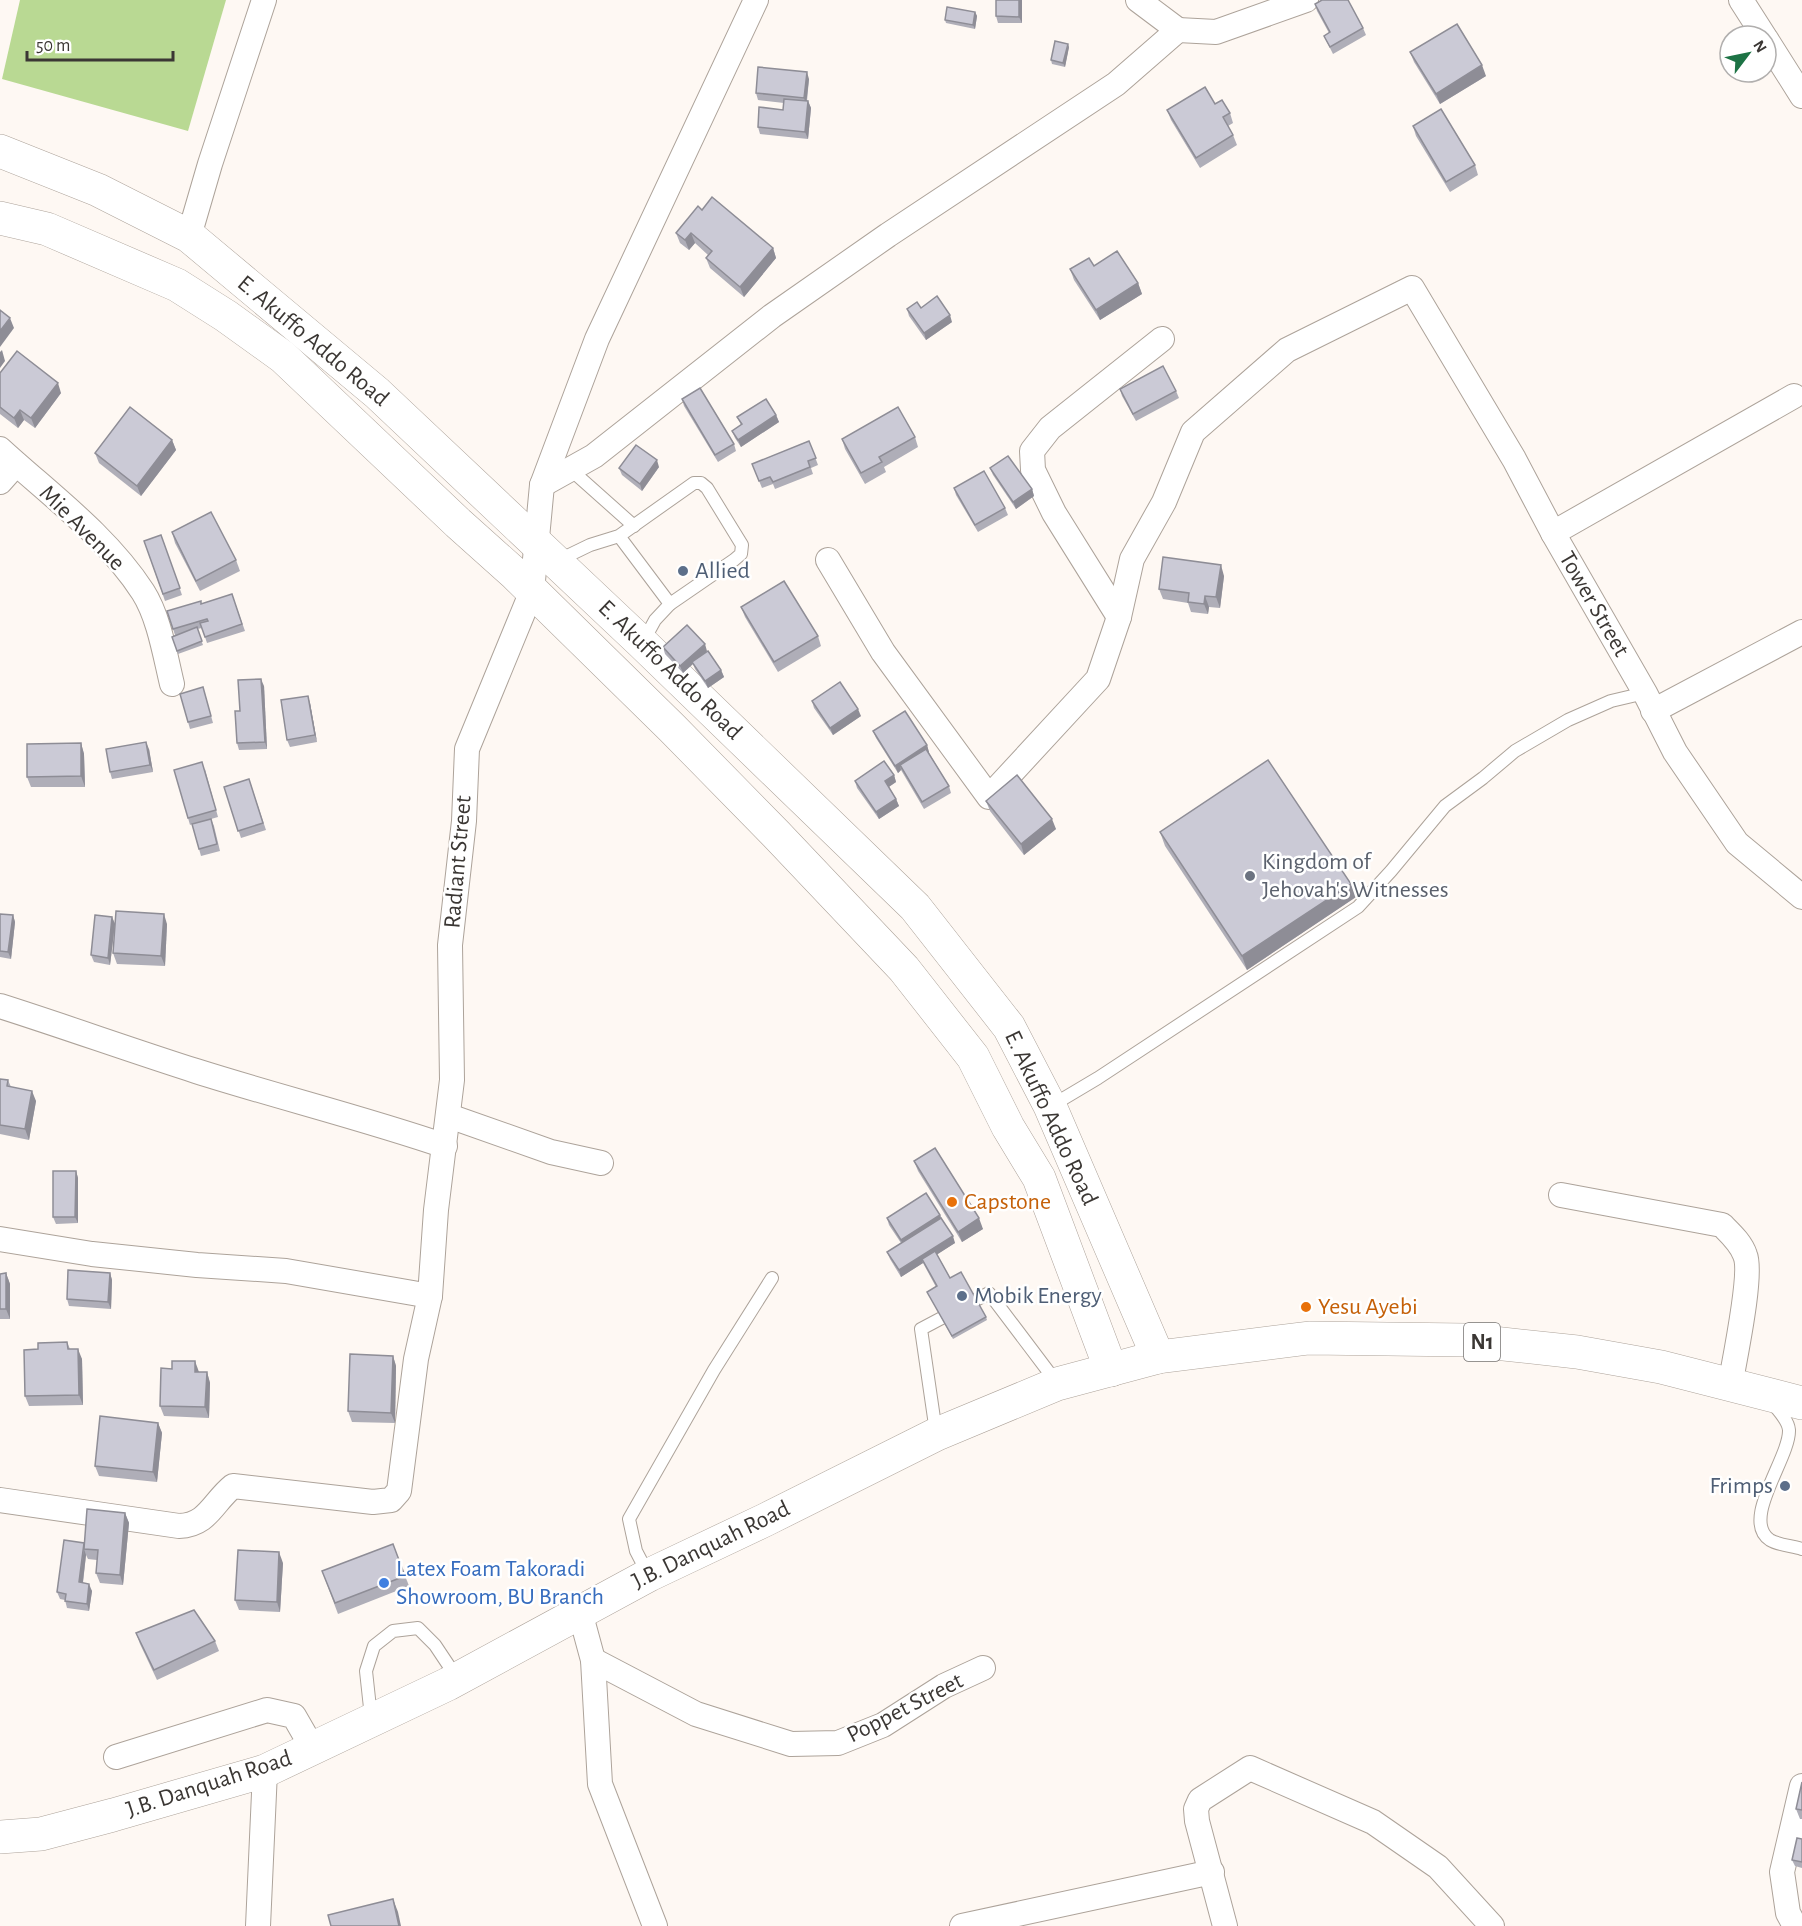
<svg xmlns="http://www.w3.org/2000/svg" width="1802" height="1926" font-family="'Alegreya Sans',sans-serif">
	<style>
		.pitch { fill: #b9d993 }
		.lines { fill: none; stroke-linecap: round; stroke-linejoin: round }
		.lane-casing { stroke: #ada39a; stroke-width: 14 }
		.street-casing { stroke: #ada39a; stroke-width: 26 }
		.secondary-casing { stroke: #ada39a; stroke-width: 34 }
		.highway-casing { stroke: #ada39a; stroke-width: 34 }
		.lane { stroke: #fff; stroke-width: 12 }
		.street { stroke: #fff; stroke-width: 24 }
		.secondary { stroke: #fff; stroke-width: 33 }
		.highway { stroke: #fff; stroke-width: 33 }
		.wall { fill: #afaeb8 }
		.shaded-wall { fill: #8e8d96 }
		.building { fill: #cbcad6; stroke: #8e8d96; stroke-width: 1.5 }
		.service-dot { fill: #5c6f8a; stroke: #fff; stroke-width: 2 }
		.worship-dot { fill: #6b7280; stroke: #fff; stroke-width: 2 }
		.food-dot { fill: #e8710a; stroke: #fff; stroke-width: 2 }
		.shop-dot { fill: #3f7fe0; stroke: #fff; stroke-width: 2 }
		.labels { text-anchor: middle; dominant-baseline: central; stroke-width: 5; stroke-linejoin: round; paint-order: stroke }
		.shield { fill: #fff; stroke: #767371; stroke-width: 1.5 }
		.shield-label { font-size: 22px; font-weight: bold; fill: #3b3734 }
		.street-label { font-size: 24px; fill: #3b3734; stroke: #fff }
		.service-label { font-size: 24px; fill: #4e5e75; stroke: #fff; text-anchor: start }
		.worship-label { font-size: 24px; fill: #5b616d; stroke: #fff; text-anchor: start }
		.food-label { font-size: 24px; fill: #c56008; stroke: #fff; text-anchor: start }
		.shop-label { font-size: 24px; fill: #366cbe; stroke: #fff; text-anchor: start }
	</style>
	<rect width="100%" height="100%" fill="#fef8f3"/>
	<!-- pitch -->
	<polygon class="pitch" points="20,0 226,0 188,131 2,79"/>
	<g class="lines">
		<defs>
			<g id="lane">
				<polyline points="570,469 634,526"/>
				<polyline points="557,561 590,545 619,536 694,483 701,483 707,488 742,545 741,554 734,560 670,604 619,536"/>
				<polyline points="643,642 655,620 670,604"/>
				<polyline points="1051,1106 1098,1078 1358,907 1391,871 1445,806 1483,778 1515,751 1568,720 1611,701 1645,693"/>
				<path d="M1772 1403C1778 1410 1788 1420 1789 1430 1790 1458 1740 1520 1770 1540 1778 1545 1793 1546 1802 1549"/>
				<polyline points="936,1432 921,1329 989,1293 1057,1383"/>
				<polyline points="648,1574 636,1551 629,1519 714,1370 772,1278"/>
				<polyline points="371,1717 366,1671 374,1646 393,1631 418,1628 435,1645 457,1678"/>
			</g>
			<g id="street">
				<polyline points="1741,0 1764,36"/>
				<polyline points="1178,30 1216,32 1306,0"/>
				<polyline points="1766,39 1802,96"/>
				<polyline points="189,236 210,164 264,0"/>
				<path d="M0 449C49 494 106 535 143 592 159 617 165 655 172 684"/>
				<polyline points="0,482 16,464"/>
				<polyline points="542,485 594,456 772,316 888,235 1116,84 1178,30 1138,0"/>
				<polyline points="1553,533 1794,396"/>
				<polyline points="828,560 883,652 989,797 1098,679 1119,617 1132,559 1164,502 1193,432 1287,350 1412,288 1514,459 1553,533 1645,693 1675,752 1737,843 1802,897"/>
				<polyline points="1119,617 1054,513 1033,470 1032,451 1050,428 1162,339"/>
				<polyline points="1653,711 1802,632"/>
				<path d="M0 1006C66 1027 130 1050 196 1071 278 1097 363 1118 445 1146"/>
				<polyline points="449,1116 551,1152 601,1163"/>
				<path d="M1561 1195 1722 1225C1731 1234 1741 1243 1745 1255 1753 1273 1734 1362 1730 1386"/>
				<polyline points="0,1239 92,1254 197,1265 286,1271 430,1296 436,1210 452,1080 450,945 464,821 467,749 532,591 542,485 597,339 756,0"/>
				<path d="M0 1500 179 1526C208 1525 213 1502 233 1486L373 1502 391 1500 399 1491 416 1359 430 1296"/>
				<polyline points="580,1612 593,1660 600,1784 655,1926"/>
				<polyline points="593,1660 696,1714 791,1744 838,1743 883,1725 944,1686 983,1668"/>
				<polyline points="116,1757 267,1710 294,1716 313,1749"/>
				<polyline points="258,1926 265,1771"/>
				<polyline points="962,1926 1212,1872"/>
				<polyline points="1225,1926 1197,1821 1196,1809 1200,1800 1250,1768 1373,1822 1438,1867 1492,1926"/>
				<polyline points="1795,1926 1788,1913 1782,1872 1802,1786"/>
			</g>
			<g id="secondary">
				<polyline points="0,151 98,190 189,236 377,393 642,643 915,907 1009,1027 1050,1106 1158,1357"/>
				<polyline points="0,218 47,229 177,285 226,316 283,357 458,523 515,574 672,728 776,834 904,969 973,1057 1008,1127 1039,1178 1111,1370"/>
			</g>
			<polyline id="highway" points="0,1837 41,1834 113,1815 265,1771 448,1684 649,1575 765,1520 937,1434 1057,1384 1158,1357 1309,1338 1466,1340 1577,1352 1661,1367 1802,1403"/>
		</defs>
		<!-- lane casing -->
		<use href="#lane" class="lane-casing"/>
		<!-- street casing -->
		<use href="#street" class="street-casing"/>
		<!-- secondary casing -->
		<use href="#secondary" class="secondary-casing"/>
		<!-- highway casing -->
		<use href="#highway" class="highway-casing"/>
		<!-- lane -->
		<use href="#lane" class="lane"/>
		<!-- street -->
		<use href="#street" class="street"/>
		<!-- secondary -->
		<use href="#secondary" class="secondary"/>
		<!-- highway -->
		<use href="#highway" class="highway"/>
	</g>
	<!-- wall -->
	<g class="wall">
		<polygon points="996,0 1022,0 1022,23 998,23 996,16"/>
		<polygon points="1315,4 1363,28 1366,35 1333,54 1324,36 1329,33 1317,11"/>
		<polygon points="975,12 977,16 975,29 946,23 945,20"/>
		<polygon points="1069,47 1065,67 1052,64 1051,60"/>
		<polygon points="1410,52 1486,76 1440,104 1414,62"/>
		<polygon points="809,79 807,101 808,101 811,108 808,139 760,134 758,127 783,110 784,103 758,100 756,93"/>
		<polygon points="1215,104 1230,113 1233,123 1228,126 1233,135 1237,145 1200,168 1171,120 1167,110"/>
		<polygon points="1413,126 1475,165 1478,175 1450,192 1416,136"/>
		<polygon points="702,210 773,248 776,258 744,297 710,268 706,258 708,255 695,243 689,250 680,243 676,233"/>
		<polygon points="1094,266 1138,283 1142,294 1100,320 1074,280 1070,269"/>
		<polygon points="907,309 952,322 926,340 909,316"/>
		<polygon points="0,373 61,393 35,428 24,420 18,428 0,414"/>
		<polygon points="1120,389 1176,391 1179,398 1136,421 1122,396"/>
		<polygon points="682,399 734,444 736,451 718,462 684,406"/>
		<polygon points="776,415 779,422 741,447 735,438 732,431 741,425 737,417"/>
		<polygon points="915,437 918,447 884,467 886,472 865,484 845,449 842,439"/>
		<polygon points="172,440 176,450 141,496 99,463 95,453"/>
		<polygon points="809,441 818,465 811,468 813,474 775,489 773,484 762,488 752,464"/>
		<polygon points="659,467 642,491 622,475 619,468"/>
		<polygon points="990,468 1032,489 1034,496 1016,509 993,475"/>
		<polygon points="954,488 1005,508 1008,515 978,532 956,495"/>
		<polygon points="172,532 236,560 240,571 200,591 175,543"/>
		<polygon points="161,535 182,595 165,601 144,541"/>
		<polygon points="1224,576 1220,608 1209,607 1208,614 1191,612 1188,603 1163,599 1159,589"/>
		<polygon points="232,594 245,631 207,643 202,628 197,629 203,645 178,654 172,637 175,635 167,611 201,604"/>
		<polygon points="741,607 818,636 821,646 778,672 745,617"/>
		<polygon points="663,647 707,651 702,655 721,670 724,677 708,688 695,669 693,664 683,673 665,654"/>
		<polygon points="264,686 267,749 239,750 237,743 240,711"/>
		<polygon points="203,687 213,723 190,729 188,722"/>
		<polygon points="812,701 861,716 833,735 814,708"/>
		<polygon points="310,703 317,742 290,747 287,740"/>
		<polygon points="873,731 927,745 929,753 949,786 951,793 924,809 901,770 898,773 876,738"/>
		<polygon points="81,743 84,754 85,787 31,787 27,777"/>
		<polygon points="149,749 153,772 112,779 110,772"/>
		<polygon points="205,769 218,817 211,819 214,826 220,851 201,856 192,824 190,825 188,818"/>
		<polygon points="894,775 896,782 889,787 896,799 899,806 879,819 857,788 855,781"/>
		<polygon points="249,779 266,830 241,838 224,787"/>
		<polygon points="986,801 1056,829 1024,855 990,811"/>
		<polygon points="1160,832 1351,884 1356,897 1247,970 1165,846"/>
		<polygon points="0,914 13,915 15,922 11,959 0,957"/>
		<polygon points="112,917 115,924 110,965 94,962 91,955"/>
		<polygon points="167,924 165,966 117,964 113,953"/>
		<polygon points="0,1079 8,1080 11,1087 36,1101 29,1140 0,1134"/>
		<polygon points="914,1161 983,1229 962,1242 918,1171"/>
		<polygon points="76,1171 78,1178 78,1223 56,1224 53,1217"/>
		<polygon points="940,1215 955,1243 937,1254 950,1278 986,1317 987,1320 953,1339 929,1295 927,1292 936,1287 923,1263 901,1277 890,1259 887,1252 901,1243 889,1225 887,1218"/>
		<polygon points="6,1273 10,1284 10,1319 0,1319 0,1274"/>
		<polygon points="110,1273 112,1280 111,1309 69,1306 67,1299"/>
		<polygon points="67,1342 70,1349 82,1359 83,1405 29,1406 25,1396 38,1349"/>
		<polygon points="393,1356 396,1366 395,1423 352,1422 348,1411"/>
		<polygon points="199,1372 207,1372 210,1383 209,1418 164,1416 160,1406"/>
		<polygon points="158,1423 162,1433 157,1482 99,1476 95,1466"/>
		<polygon points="125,1513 129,1523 123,1585 100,1583 96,1573 97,1560 88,1559 86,1555 83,1583 92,1591 89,1611 67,1608 65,1600 60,1599 57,1592 84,1543"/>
		<polygon points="393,1544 409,1586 338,1614 322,1571"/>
		<polygon points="283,1563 280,1612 239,1610 235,1600"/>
		<polygon points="136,1633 215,1641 219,1651 157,1680 140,1644"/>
		<polygon points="1802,1782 1802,1819 1800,1819 1796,1809"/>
		<polygon points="1802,1839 1802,1868 1795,1866 1792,1860"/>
	</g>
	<!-- shaded-wall -->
	<g class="shaded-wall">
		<polygon points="1019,0 1022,0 1022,23 1019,17"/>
		<polygon points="975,12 977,16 975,29 973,25"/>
		<polygon points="1068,44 1069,47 1065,67 1063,63"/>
		<polygon points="1482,65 1486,76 1440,104 1436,94"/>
		<polygon points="807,72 809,79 806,105 804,98"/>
		<polygon points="808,101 811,108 808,139 805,132"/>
		<polygon points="691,233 695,243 689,250 685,240"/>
		<polygon points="773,248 776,258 744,297 740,287"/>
		<polygon points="1138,283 1142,294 1100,320 1096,310"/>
		<polygon points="950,315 952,322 926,340 924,333"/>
		<polygon points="10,318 14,328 0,347 0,331"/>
		<polygon points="2,350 5,361 0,368 0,352"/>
		<polygon points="58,383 61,393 35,428 31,418"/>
		<polygon points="20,410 24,420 18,428 14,418"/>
		<polygon points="776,415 779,422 741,447 738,440"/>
		<polygon points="172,440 176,450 141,496 137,486"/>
		<polygon points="657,460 659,467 642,491 640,484"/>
		<polygon points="1032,489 1034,496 1016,509 1013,502"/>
		<polygon points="1221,565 1224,576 1220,608 1216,597"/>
		<polygon points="1205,596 1209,607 1208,614 1204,604"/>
		<polygon points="705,644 707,651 683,673 680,666"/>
		<polygon points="721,670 724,677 708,688 705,681"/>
		<polygon points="261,679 264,686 267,749 265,742"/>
		<polygon points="308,696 310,703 317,742 315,735"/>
		<polygon points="858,709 861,716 833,735 830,728"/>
		<polygon points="146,742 149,749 153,772 150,765"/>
		<polygon points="81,743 84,754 85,787 81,776"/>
		<polygon points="927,745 929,752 902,770 900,765 901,770 898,773 895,766"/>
		<polygon points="894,775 896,782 887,788 885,781"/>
		<polygon points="896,799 899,806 879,819 876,812"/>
		<polygon points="1052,819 1056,829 1024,855 1021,844"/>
		<polygon points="1351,884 1356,897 1247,970 1242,956"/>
		<polygon points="164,914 167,924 165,966 161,956"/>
		<polygon points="13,915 15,922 11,959 8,952"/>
		<polygon points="112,917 115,924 110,965 108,958"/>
		<polygon points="32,1091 36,1101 29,1140 25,1129"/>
		<polygon points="76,1171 78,1178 78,1223 75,1217"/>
		<polygon points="940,1215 942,1222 903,1247 901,1240"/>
		<polygon points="979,1218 983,1229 962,1242 958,1232"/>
		<polygon points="953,1236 955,1243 924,1263 922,1259 923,1263 901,1277 899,1270"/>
		<polygon points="6,1273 10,1284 10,1319 6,1309"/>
		<polygon points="110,1273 112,1280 111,1309 108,1302"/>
		<polygon points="78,1349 82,1359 83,1405 79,1395"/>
		<polygon points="393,1356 396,1366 395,1423 391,1413"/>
		<polygon points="195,1361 199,1372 195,1372"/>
		<polygon points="207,1372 210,1383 209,1418 205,1407"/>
		<polygon points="158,1423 162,1433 157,1482 153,1472"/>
		<polygon points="125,1513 129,1523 123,1585 120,1575"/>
		<polygon points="84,1549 86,1555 82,1589 79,1582"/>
		<polygon points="279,1552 283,1563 280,1612 277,1602"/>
		<polygon points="89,1584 92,1591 89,1611 87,1604"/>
		<polygon points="393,1899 398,1912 401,1926 399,1926"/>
	</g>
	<!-- building -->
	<g class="building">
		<polygon points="996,0 1019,0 1019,17 996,16"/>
		<polygon points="1322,0 1348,0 1363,28 1330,47 1324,36 1330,32 1315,4"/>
		<polygon points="947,7 975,12 973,25 945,20"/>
		<polygon points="1457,24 1482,65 1436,94 1410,52"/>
		<polygon points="1055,41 1068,44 1063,63 1051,60"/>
		<polygon points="758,67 807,72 804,98 756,93"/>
		<polygon points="1205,87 1215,104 1222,100 1230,113 1223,117 1233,135 1196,158 1167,110"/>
		<polygon points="784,99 808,101 805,132 758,127 759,107 783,110"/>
		<polygon points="1441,109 1475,165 1446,182 1413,126"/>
		<polygon points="712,197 773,248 740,287 706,258 712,251 691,233 685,240 676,233 698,206 702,210"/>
		<polygon points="1117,251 1138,283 1096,310 1070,269 1089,258 1094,266"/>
		<polygon points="937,296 950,315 924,333 907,309 917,302 921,308"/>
		<polygon points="0,310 10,318 0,331"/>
		<polygon points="17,351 58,383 31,418 20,410 14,418 0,407 0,373"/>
		<polygon points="1163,366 1176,391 1133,414 1120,389"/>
		<polygon points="700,388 734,444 715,455 682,399"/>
		<polygon points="766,399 776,415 738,440 732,431 742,424 737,417"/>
		<polygon points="130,407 172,440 137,486 95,453"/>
		<polygon points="898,407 915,437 879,457 882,462 861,473 842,439"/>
		<polygon points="809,441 816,458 808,461 810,467 773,482 770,477 759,481 752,464"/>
		<polygon points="636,445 657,460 640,484 619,468"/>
		<polygon points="1008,456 1032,489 1013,502 990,468"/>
		<polygon points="984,471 1005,508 975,525 954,488"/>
		<polygon points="211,512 236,560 196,581 172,532"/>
		<polygon points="161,535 180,588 163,594 144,541"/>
		<polygon points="1163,557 1221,565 1216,597 1205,596 1204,604 1188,602 1189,593 1159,589"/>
		<polygon points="784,581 818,636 774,662 741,607"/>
		<polygon points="232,594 242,624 205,637 200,623 208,621 207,619 173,629 167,611 201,601 201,604"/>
		<polygon points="687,625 705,644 680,666 663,647"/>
		<polygon points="197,627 202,641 177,651 172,637"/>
		<polygon points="708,651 721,670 705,681 692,662"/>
		<polygon points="261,679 265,742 237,743 235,711 240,711 238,680"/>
		<polygon points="840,682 858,709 830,728 812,701"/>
		<polygon points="203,687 211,716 188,722 180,694"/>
		<polygon points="308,696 315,735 287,740 281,700"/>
		<polygon points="905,711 927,745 895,766 873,731"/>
		<polygon points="146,742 150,765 110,772 106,749"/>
		<polygon points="81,743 81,776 27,777 27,744"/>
		<polygon points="926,749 949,786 922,802 900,765"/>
		<polygon points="1268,760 1351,884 1242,956 1160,832"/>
		<polygon points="884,761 894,775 885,781 896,799 876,812 855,781"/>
		<polygon points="202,762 216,810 188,818 174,770"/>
		<polygon points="1017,775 1052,819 1021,844 986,801"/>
		<polygon points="249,779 263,823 238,831 224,787"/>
		<polygon points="211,819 217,844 199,849 192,824"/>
		<polygon points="116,911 164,914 161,956 113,953"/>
		<polygon points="0,914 13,915 8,952 0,951"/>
		<polygon points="95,915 112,917 108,958 91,955"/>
		<polygon points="0,1079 8,1080 7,1086 32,1091 25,1129 0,1125"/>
		<polygon points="935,1148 979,1218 958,1232 914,1161"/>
		<polygon points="53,1171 76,1171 75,1217 53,1217"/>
		<polygon points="926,1193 940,1215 901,1240 887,1218"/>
		<polygon points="941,1218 953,1236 899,1270 887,1252"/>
		<polygon points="935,1251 950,1278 961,1272 986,1317 952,1336 927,1292 937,1286 922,1259"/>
		<polygon points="68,1270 110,1273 108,1302 67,1299"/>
		<polygon points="6,1273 6,1309 0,1309 0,1274"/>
		<polygon points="67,1342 68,1349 78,1349 79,1395 25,1396 24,1350 38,1349 38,1343"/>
		<polygon points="350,1354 393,1356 391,1413 348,1411"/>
		<polygon points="172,1361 195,1361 195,1372 207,1372 205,1407 160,1406 161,1368 172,1369"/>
		<polygon points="100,1416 158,1423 153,1472 95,1466"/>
		<polygon points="87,1509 125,1513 120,1575 96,1573 98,1550 84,1549"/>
		<polygon points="64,1540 84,1543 79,1582 89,1584 87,1604 65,1601 66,1594 57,1592"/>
		<polygon points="393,1544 405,1576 335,1603 322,1571"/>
		<polygon points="238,1550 279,1552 277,1602 235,1600"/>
		<polygon points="194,1610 215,1641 154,1670 136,1633"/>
		<polygon points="1802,1782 1802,1810 1796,1809"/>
		<polygon points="1797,1838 1802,1839 1802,1862 1792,1860"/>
		<polygon points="393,1899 399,1926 331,1926 328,1915"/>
	</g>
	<!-- markers -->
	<g class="service-dot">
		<circle cx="683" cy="571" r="6"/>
		<circle cx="962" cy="1296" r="6"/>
		<circle cx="1785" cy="1486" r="6"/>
	</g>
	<circle class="worship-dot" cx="1250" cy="876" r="6"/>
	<g class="food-dot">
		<circle cx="952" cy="1202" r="6"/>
		<circle cx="1306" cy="1307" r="6"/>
	</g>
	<circle class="shop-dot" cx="384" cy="1583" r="6"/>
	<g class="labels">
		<!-- shield labels -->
		<rect class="shield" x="1464" y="1323" width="36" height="38" rx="4.5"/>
		<g class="shield-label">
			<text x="1482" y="1342">N1</text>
		</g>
		<!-- street labels -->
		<g class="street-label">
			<text transform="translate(313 341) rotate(40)">E. Akuffo Addo Road</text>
			<text transform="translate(82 528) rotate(45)">Mie Avenue</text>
			<text transform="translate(1594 604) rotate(60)">Tower Street</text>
			<text transform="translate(670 670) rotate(44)">E. Akuffo Addo Road</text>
			<text transform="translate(458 862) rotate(-85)">Radiant Street</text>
			<text transform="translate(1051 1118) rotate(65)">E. Akuffo Addo Road</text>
			<text transform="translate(711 1545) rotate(-26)">J.B. Danquah Road</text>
			<text transform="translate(905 1708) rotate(-27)">Poppet Street</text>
			<text transform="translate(209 1784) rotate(-18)">J.B. Danquah Road</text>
		</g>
		<!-- service labels -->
		<g class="service-label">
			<text x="695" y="571">Allied</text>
			<text x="974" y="1296">Mobik Energy</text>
			<text x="1773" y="1486" text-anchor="end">Frimps</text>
		</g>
		<!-- worship labels -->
		<g class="worship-label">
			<text x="1262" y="862">Kingdom of<tspan x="1262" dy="28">Jehovah's Witnesses</tspan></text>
		</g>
		<!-- food labels -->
		<g class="food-label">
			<text x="964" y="1202">Capstone</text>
			<text x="1318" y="1307">Yesu Ayebi</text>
		</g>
		<!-- shop labels -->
		<g class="shop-label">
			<text x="396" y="1569">Latex Foam Takoradi<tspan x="396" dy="28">Showroom, BU Branch</tspan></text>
		</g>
	</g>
	<!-- north arrow -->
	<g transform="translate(1748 54) rotate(58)"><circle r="28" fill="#ffffff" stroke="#b1afae" stroke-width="1.5"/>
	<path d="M0-4.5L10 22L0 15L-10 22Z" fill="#1d7345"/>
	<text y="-9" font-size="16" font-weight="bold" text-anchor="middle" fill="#3b3734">N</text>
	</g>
	<!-- scale -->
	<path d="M27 51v9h146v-9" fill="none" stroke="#3b3734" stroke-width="3"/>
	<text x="36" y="51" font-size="18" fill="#3b3734" stroke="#ffffff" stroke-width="4.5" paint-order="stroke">50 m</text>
</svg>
